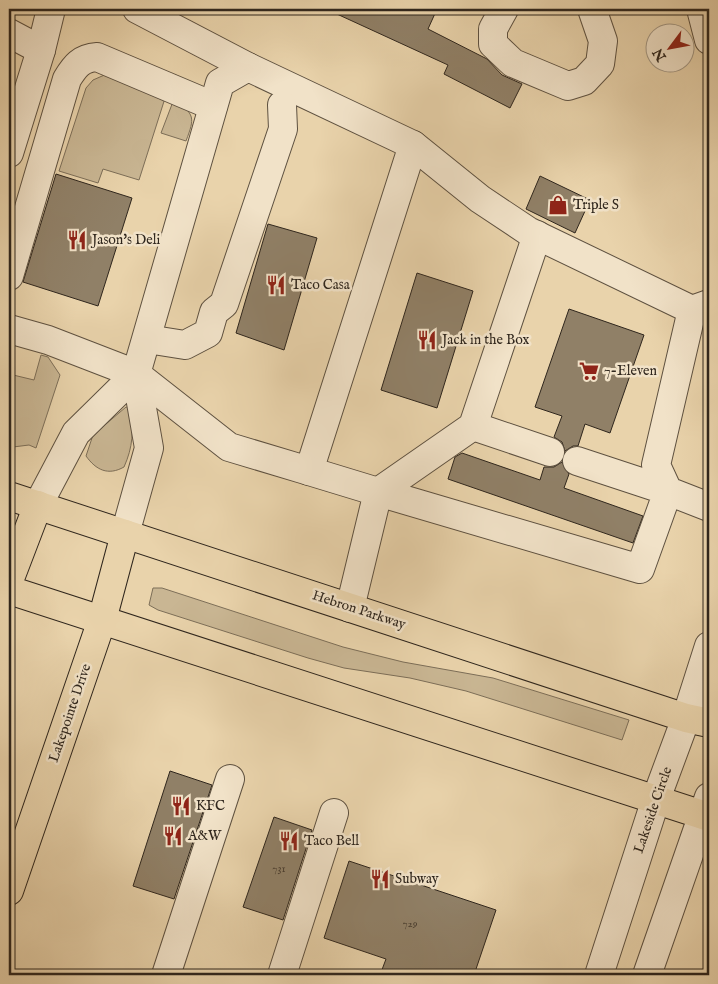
<svg xmlns="http://www.w3.org/2000/svg" width="718" height="984" font-family="'IM FELL English',serif">
	<style>
		.green { fill: #c9b693; stroke: #7c6e58 }
		.building { fill: #908067; stroke: #2f261d }
		.lines { fill: none; stroke-linecap: round; stroke-linejoin: round }
		.minor-casing { stroke: #5e5140; stroke-width: 30 }
		.major-casing { stroke: #2f261d; stroke-width: 30 }
		.minor { stroke: #f1e2c8; stroke-width: 28 }
		.major { stroke: #e9d3ab; stroke-width: 28 }
		.labels { text-anchor: middle; dominant-baseline: central; stroke-width: 5; stroke-linejoin: round; paint-order: stroke }
		.number-label { font-size: 11px; fill: #473c30 }
		.poi-label { font-size: 14px; fill: #2f261d; stroke: #f1e2c8; text-anchor: start }
		.street-label { font-size: 14px; fill: #2f261d; stroke: #f1e2c8 }
	</style>
	<rect width="100%" height="100%" fill="#e9d3ab"/>
	<filter id="stains"><feTurbulence type="fractalNoise" baseFrequency=".004" numOctaves="4"/><feColorMatrix values="0 0 0 0 .2 0 0 0 0 .09 0 0 0 0 .02 0 0 0 .5 -.17"/></filter>
	<radialGradient id="worn" r=".72"><stop offset=".6" stop-color="#630" stop-opacity="0"/><stop offset="1" stop-color="#630" stop-opacity=".3"/></radialGradient>
	<!-- green -->
	<g class="green">
		<polygon points="109,73 166,95 139,180 103,169 98,183 59,171 86,88 93,80"/>
		<path d="M174 99C195 115 195 117 186 141L161 133Z"/>
		<polygon points="41,355 48,357 60,375 36,448 29,445 13,447 9,453 9,374 34,380"/>
		<path d="M126 407 130 408C134 430 133 447 124 467 108 476 96 470 86 456L93 435Z"/>
		<polygon points="153,588 162,588 343,647 403,662 493,678 629,720 622,740 466,691 410,678 344,668 308,658 158,610 149,605"/>
	</g>
	<!-- building -->
	<g class="building">
		<polygon points="326,9 437,9 428,29 487,59 502,75 522,84 510,108 444,74 448,65"/>
		<polygon points="56,174 132,198 98,306 23,282"/>
		<polygon points="540,176 590,200 575,233 526,209"/>
		<polygon points="268,224 317,238 284,350 236,333"/>
		<polygon points="417,273 473,291 437,408 381,390"/>
		<polygon points="569,309 644,335 610,433 585,424 578,446 573,446 565,451 562,442 554,437 562,416 535,407"/>
		<polygon points="462,453 540,480 544,467 554,467 562,462 569,474 564,488 643,516 633,543 448,479 455,457"/>
		<polygon points="170,771 212,785 174,899 133,886"/>
		<polygon points="274,817 312,830 283,920 243,907"/>
		<polygon points="349,861 496,910 474,975 380,975 386,959 324,938"/>
	</g>
	<g class="lines">
		<defs>
			<g id="minor">
				<polyline points="137,9 248,67"/>
				<polyline points="504,9 493,29 493,44 513,63 568,86 584,81 600,64 603,41 592,9"/>
				<polyline points="701,9 709,40"/>
				<polyline points="9,33 41,50"/>
				<polyline points="413,145 480,199 528,231 692,310"/>
				<polyline points="9,153 41,50 51,9"/>
				<polyline points="537,235 473,426 378,492 640,569 668,491 577,461"/>
				<path d="M9 276 67 79C75 66 81 58 97 57L213 106"/>
				<polyline points="709,304 692,310 656,465 668,491 709,507"/>
				<polyline points="9,329 48,340 136,374 229,447 309,471 413,145 248,67 220,83 136,374"/>
				<polyline points="147,339 185,345 208,333 214,312 224,304 283,129 282,105"/>
				<polyline points="473,426 550,452"/>
				<polyline points="309,471 378,492 350,608"/>
				<polyline points="38,505 76,433 136,374 149,448 125,534"/>
				<polyline points="166,975 230,779"/>
				<polyline points="282,975 334,813"/>
				<polyline points="599,975 656,799 686,718 709,646"/>
				<polyline points="647,975 709,797"/>
			</g>
			<g id="major">
				<polyline points="9,496 686,718 709,723"/>
				<polyline points="9,581 38,505"/>
				<polyline points="9,590 709,817"/>
				<polyline points="9,891 102,620 125,534"/>
			</g>
		</defs>
		<!-- minor casing -->
		<use href="#minor" class="minor-casing"/>
		<!-- major casing -->
		<use href="#major" class="major-casing"/>
		<!-- minor -->
		<use href="#minor" class="minor"/>
		<!-- major -->
		<use href="#major" class="major"/>
	</g>
	<!-- icons -->
	<defs>
		<symbol id="shop-bare" viewBox="-9 -9 18 18"><path d="M-5-2.5h2.3a2.7 3.5 0 0 1 5.4 0H5L5.5 6h-11ZM-1.5-2.5h3a1.5 2.3 0 0 0-3 0Z" fill="#8f2418" stroke="#f1e2c8" stroke-width="2.5" paint-order="stroke"/></symbol>
		<symbol id="restaurant-bare" viewBox="-9 -9 18 18"><path d="M-5-6h1v4h1v-4h1v4h1v-4h1v5L-1.5 .5V6h-2V.5L-5-1ZM5-6V6H3V1.5H1.5Q1.5-4 5-6Z" fill="#8f2418" stroke="#f1e2c8" stroke-width="2.5" paint-order="stroke"/></symbol>
		<symbol id="supermarket-bare" viewBox="-9 -9 18 18"><path d="M-6-5.5h2.5l.6 2H6L4.5 2H-2.5L-4.4-4H-6ZM-1.5 3.2a1.3 1.3 0 1 0 .1 0ZM3 3.2a1.3 1.3 0 1 0 .1 0Z" fill="#8f2418" stroke="#f1e2c8" stroke-width="2.5" paint-order="stroke"/></symbol>
	</defs>
	<g fill-rule="evenodd">
		<use href="#shop-bare" x="544" y="191" width="28" height="28"/>
		<use href="#restaurant-bare" x="63" y="226" width="28" height="28"/>
		<use href="#restaurant-bare" x="262" y="271" width="28" height="28"/>
		<use href="#restaurant-bare" x="413" y="326" width="28" height="28"/>
		<use href="#supermarket-bare" x="575" y="357" width="28" height="28"/>
		<use href="#restaurant-bare" x="167" y="792" width="28" height="28"/>
		<use href="#restaurant-bare" x="159" y="822" width="28" height="28"/>
		<use href="#restaurant-bare" x="275" y="827" width="28" height="28"/>
		<use href="#restaurant-bare" x="366" y="865" width="28" height="28"/>
	</g>
	<g class="labels">
		<!-- number labels -->
		<g class="number-label">
			<text x="279" y="869">731</text>
			<text x="410" y="924">729</text>
		</g>
		<!-- poi labels -->
		<g class="poi-label">
			<text x="573" y="205">Triple S</text>
			<text x="92" y="240">Jason's Deli</text>
			<text x="291" y="285">Taco Casa</text>
			<text x="442" y="340">Jack in the Box</text>
			<text x="604" y="371">7-Eleven</text>
			<text x="196" y="806">KFC</text>
			<text x="188" y="836">A&amp;W</text>
			<text x="304" y="841">Taco Bell</text>
			<text x="395" y="879">Subway</text>
		</g>
		<!-- street labels -->
		<g class="street-label">
			<text transform="translate(359 610) rotate(18)">Hebron Parkway</text>
			<text transform="translate(70 713) rotate(-71)">Lakepointe Drive</text>
			<text transform="translate(653 810) rotate(-71)">Lakeside Circle</text>
		</g>
	</g>
	<!-- margin -->
	<rect width="718" height="984" fill="none" stroke="#e9d3ab" stroke-width="30"/>
	<rect x="10" y="10" width="698" height="964" fill="none" stroke="#2f261d" stroke-width="2.5"/>
	<rect x="15" y="15" width="688" height="954" fill="none" stroke="#2f261d"/>
	<!-- north arrow -->
	<g transform="translate(670 48) rotate(238)"><circle r="24" fill="#f1e2c8" stroke="#a39784"/>
	<path d="M0-4L9 19L0 12L-9 19Z" fill="#8f2418"/>
	<text y="-8" font-size="14" font-weight="bold" text-anchor="middle" fill="#2f261d">N</text>
	</g>
	<rect width="100%" height="100%" filter="url(#stains)"/>
	<rect width="100%" height="100%" fill="url(#worn)"/>
</svg>
